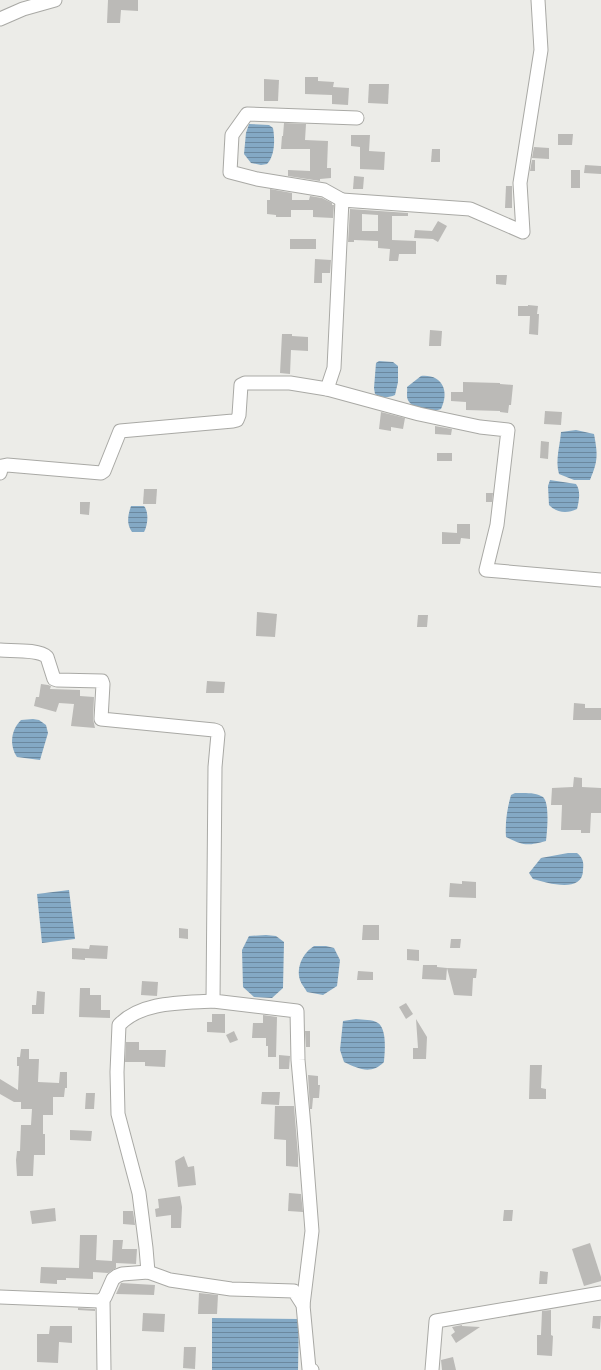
<svg xmlns="http://www.w3.org/2000/svg" width="601" height="1370" font-family="'PT Sans',sans-serif">
	<style>
		.water { fill: url(#water-rules) }
		.building { fill: #bbbab7; fill-rule: evenodd }
		.lines { fill: none; stroke-linecap: round; stroke-linejoin: round }
		.minor-casing { stroke: #a9a9a5; stroke-width: 15 }
		.minor { stroke: #fff; stroke-width: 13 }
	</style>
	<defs>
		<pattern id="water-rules" width="6" height="5" patternUnits="userSpaceOnUse"><rect width="6" height="5" fill="#84a9c5"/><path d="M0 2.5h6" fill="none" stroke="#6b889f"/></pattern>
	</defs>
	<rect width="100%" height="100%" fill="#ecece8"/>
	<!-- water -->
	<g class="water">
		<path d="M249 124 269 125 273 128C275 140 275 155 267 164L261 165 251 163 244 154 246 133Z"/>
		<path d="M379 361 393 362 398 366V382L395 395C388 398 382 398 375 394L374 388 376 363Z"/>
		<path d="M421 376C442 374 450 391 441 409 433 412 416 411 410 403 405 398 408 392 407 387Z"/>
		<path d="M576 430 594 434C598 455 598 461 590 480H574L559 474C555 460 560 446 561 432Z"/>
		<path d="M550 480 576 484C581 491 579 501 577 509 567 514 557 513 549 505L548 486Z"/>
		<path d="M131 506H144C149 512 148 525 144 532H132C126 524 128 515 131 506Z"/>
		<path d="M33 719 39 720 46 725 48 733 40 760 17 757C9 745 11 730 21 720Z"/>
		<path d="M515 793C524 793 536 792 543 797 550 803 547 832 546 841 527 846 524 846 506 837 505 823 507 809 511 795Z"/>
		<path d="M568 853H577C583 858 584 862 583 870 583 894 547 883 533 879L529 873 541 858Z"/>
		<polygon points="69,890 75,939 42,943 37,894"/>
		<polygon points="266,935 276,936 284,942 283,988 272,998 254,997 243,987 242,950 249,936"/>
		<path d="M314 946H326L334 948 340 960 337 986 323 995 307 992C305 988 301 984 300 980 296 967 303 953 314 946Z"/>
		<path d="M356 1019C363 1020 372 1019 378 1023 387 1029 385 1052 384 1062 371 1075 359 1069 344 1062L340 1050 343 1021Z"/>
		<polygon points="212,1318 299,1319 298,1370 212,1370"/>
	</g>
	<!-- building -->
	<g class="building">
		<polygon points="108,0 138,0 138,11 121,10 120,23 107,23"/>
		<polygon points="305,77 318,77 318,81 334,82 333,87 349,88 348,105 332,104 332,95 305,94"/>
		<polygon points="264,79 279,80 278,101 264,101"/>
		<polygon points="369,84 389,84 388,104 368,103"/>
		<polygon points="284,123 306,124 305,140 328,141 327,168 331,168 331,178 320,179 320,181 288,176 288,170 310,171 310,149 281,149 282,136 283,136"/>
		<polygon points="558,134 573,134 572,145 558,145"/>
		<polygon points="351,135 370,135 369,151 385,152 384,170 360,169 360,147 351,146"/>
		<polygon points="534,147 549,148 549,159 532,158"/>
		<polygon points="432,149 440,149 440,162 431,162"/>
		<polygon points="532,160 535,160 535,171 530,171"/>
		<polygon points="585,165 601,166 601,174 584,173"/>
		<rect x="571" y="170" width="9" height="18"/>
		<polygon points="354,176 364,177 363,189 353,189"/>
		<polygon points="506,186 512,186 512,208 505,208"/>
		<polygon points="270,189 292,193 292,200 309,200 310,196 322,198 332,203 332,205 334,205 333,218 313,217 313,210 291,210 291,217 276,217 276,215 267,214 267,200 270,200"/>
		<path d="M350 209 408 213V216H392V240L416 241V254H399L398 261H389L390 249 378 248V241L354 240V242H348ZM362 214 378 215V231H362Z"/>
		<polygon points="438,221 447,226 438,242 433,239 414,238 415,230 432,231"/>
		<rect x="290" y="239" width="26" height="10"/>
		<polygon points="315,259 331,260 330,273 322,273 322,283 314,283"/>
		<polygon points="496,275 507,275 506,285 496,284"/>
		<polygon points="528,305 538,306 537,314 539,314 538,335 529,334 530,316 518,316 518,306 528,306"/>
		<polygon points="430,330 442,331 441,346 429,346"/>
		<polygon points="282,334 292,334 292,336 308,337 308,351 291,350 290,374 280,373"/>
		<polygon points="463,382 500,383 500,384 513,385 511,405 509,405 508,413 500,412 500,411 466,410 466,402 451,401 451,392 463,392"/>
		<polygon points="545,411 562,412 561,425 544,424"/>
		<polygon points="381,412 405,418 403,429 391,427 391,431 379,429"/>
		<polygon points="435,426 452,429 451,435 435,434"/>
		<polygon points="541,441 549,442 548,459 540,458"/>
		<rect x="437" y="453" width="15" height="8"/>
		<polygon points="144,489 157,489 156,504 143,504"/>
		<polygon points="486,493 493,493 492,502 486,502"/>
		<polygon points="80,502 90,502 89,515 80,514"/>
		<polygon points="457,524 470,524 470,539 461,538 460,544 442,544 442,532 457,533"/>
		<polygon points="257,612 277,614 275,637 256,636"/>
		<polygon points="418,615 428,615 427,627 417,627"/>
		<polygon points="207,681 225,682 224,693 206,693"/>
		<polygon points="41,684 48,685 51,686 50,689 80,690 80,696 94,697 93,719 95,728 71,726 74,704 59,703 56,712 34,706 36,697 39,697"/>
		<polygon points="574,703 585,704 585,708 601,708 601,720 573,720"/>
		<polygon points="574,777 582,778 582,787 601,788 601,813 591,813 590,833 581,833 581,830 561,830 562,805 551,805 552,788 573,787"/>
		<polygon points="462,881 476,882 476,898 449,897 450,883 462,884"/>
		<polygon points="363,925 379,925 379,940 362,940"/>
		<polygon points="179,928 188,929 188,939 179,938"/>
		<polygon points="451,939 461,939 460,948 450,948"/>
		<polygon points="90,945 108,946 107,959 85,958 85,960 72,959 72,948 89,949"/>
		<polygon points="407,949 419,950 419,961 407,960"/>
		<polygon points="423,965 437,965 437,967 447,968 446,980 422,979"/>
		<polygon points="447,968 477,969 476,978 473,978 472,996 454,995"/>
		<polygon points="358,971 373,972 373,980 357,980"/>
		<polygon points="142,981 158,982 157,996 141,995"/>
		<polygon points="80,988 90,988 90,995 101,995 101,1010 110,1010 110,1018 79,1017"/>
		<polygon points="37,991 45,992 44,1014 32,1014 32,1005 36,1005"/>
		<polygon points="406,1003 413,1014 406,1019 399,1007"/>
		<polygon points="212,1014 225,1014 225,1033 207,1032 207,1022 212,1022"/>
		<polygon points="263,1015 277,1017 276,1057 268,1057 268,1046 266,1046 266,1038 252,1038 253,1023 263,1023"/>
		<polygon points="416,1019 427,1037 426,1059 413,1059 413,1048 418,1048"/>
		<polygon points="234,1031 238,1040 230,1043 226,1035"/>
		<polygon points="305,1031 310,1031 310,1047 306,1047"/>
		<polygon points="126,1042 139,1042 139,1050 166,1050 165,1067 145,1066 145,1062 125,1062"/>
		<polygon points="21,1049 29,1049 29,1059 39,1059 38,1082 59,1083 60,1072 67,1072 67,1088 65,1088 64,1097 53,1097 53,1115 43,1115 43,1134 45,1134 45,1155 34,1155 33,1176 17,1176 16,1160 17,1151 20,1151 21,1125 31,1125 32,1109 21,1109 21,1102 14,1102 0,1094 0,1079 18,1090 19,1066 17,1066 17,1057 20,1057"/>
		<polygon points="279,1055 290,1056 289,1069 279,1069"/>
		<polygon points="530,1065 542,1065 541,1088 546,1089 546,1099 529,1099"/>
		<polygon points="308,1075 318,1076 318,1085 320,1085 319,1098 313,1098 312,1109 310,1109"/>
		<polygon points="262,1092 280,1092 279,1105 261,1104"/>
		<polygon points="86,1093 95,1093 94,1109 85,1109"/>
		<polygon points="275,1106 294,1106 298,1155 298,1167 286,1166 286,1140 274,1139"/>
		<polygon points="70,1130 92,1131 91,1141 70,1140"/>
		<polygon points="184,1156 188,1167 194,1166 196,1185 178,1187 175,1161"/>
		<polygon points="289,1193 301,1194 303,1212 288,1211"/>
		<polygon points="180,1196 182,1207 181,1228 171,1228 171,1215 156,1217 155,1209 159,1208 158,1199"/>
		<polygon points="55,1208 56,1221 32,1224 30,1211"/>
		<polygon points="504,1210 513,1210 512,1221 503,1221"/>
		<polygon points="123,1211 133,1211 135,1225 123,1224"/>
		<polygon points="80,1235 97,1235 96,1260 112,1261 113,1240 123,1240 122,1249 137,1249 136,1264 116,1263 116,1268 108,1273 93,1272 93,1279 66,1278 66,1280 57,1280 57,1284 40,1283 41,1267 79,1268"/>
		<polygon points="590,1243 601,1277 601,1281 584,1286 572,1249"/>
		<polygon points="540,1271 548,1272 547,1284 539,1284"/>
		<polygon points="121,1283 155,1285 154,1295 116,1294"/>
		<polygon points="199,1293 218,1295 217,1314 198,1314"/>
		<polygon points="78,1308 95,1309 95,1311 78,1310"/>
		<polygon points="551,1310 551,1335 553,1336 552,1356 537,1355 537,1335 541,1335 542,1311"/>
		<polygon points="143,1313 165,1314 164,1332 142,1331"/>
		<polygon points="593,1316 601,1316 600,1329 592,1328"/>
		<polygon points="462,1325 462,1326 480,1327 456,1343 451,1335 455,1332 452,1327"/>
		<polygon points="50,1326 72,1326 72,1343 59,1342 58,1363 37,1362 37,1334 49,1334"/>
		<polygon points="184,1347 196,1347 195,1369 183,1368"/>
		<polygon points="453,1357 456,1370 442,1370 441,1360"/>
	</g>
	<g class="lines">
		<defs>
			<g id="minor">
				<polyline points="0,19 23,9 55,0"/>
				<polyline points="342,200 324,190 257,179 230,172 232,135 247,114 357,118"/>
				<polyline points="327,389 334,368 342,200 470,209 523,232 520,183 541,50 538,0"/>
				<polyline points="0,473 2,466 7,465 101,473 104,471 120,431 233,421 237,420 239,415 241,385 245,383 290,383 327,389 419,414 480,427 508,430 497,525 486,570 601,580"/>
				<path d="M0 650C11 651 39 649 47 657L54 679 57 680 102 681 103 684 101 719 214 730 217 731 218 734 215 767 213 1001 297 1011 298 1060 304 1127 312 1231 303 1305"/>
				<path d="M148 1272 146 1248 139 1193 118 1114 117 1072 119 1025C142 1001 182 1003 213 1001"/>
				<polyline points="0,1297 100,1301 105,1297 113,1279 117,1276 122,1274 148,1272 170,1280 231,1289 294,1291 303,1305 309,1369 312,1370"/>
				<polyline points="103,1300 104,1370"/>
				<polyline points="432,1370 436,1321 601,1293"/>
			</g>
		</defs>
		<!-- minor casing -->
		<use href="#minor" class="minor-casing"/>
		<!-- minor -->
		<use href="#minor" class="minor"/>
	</g>
</svg>
